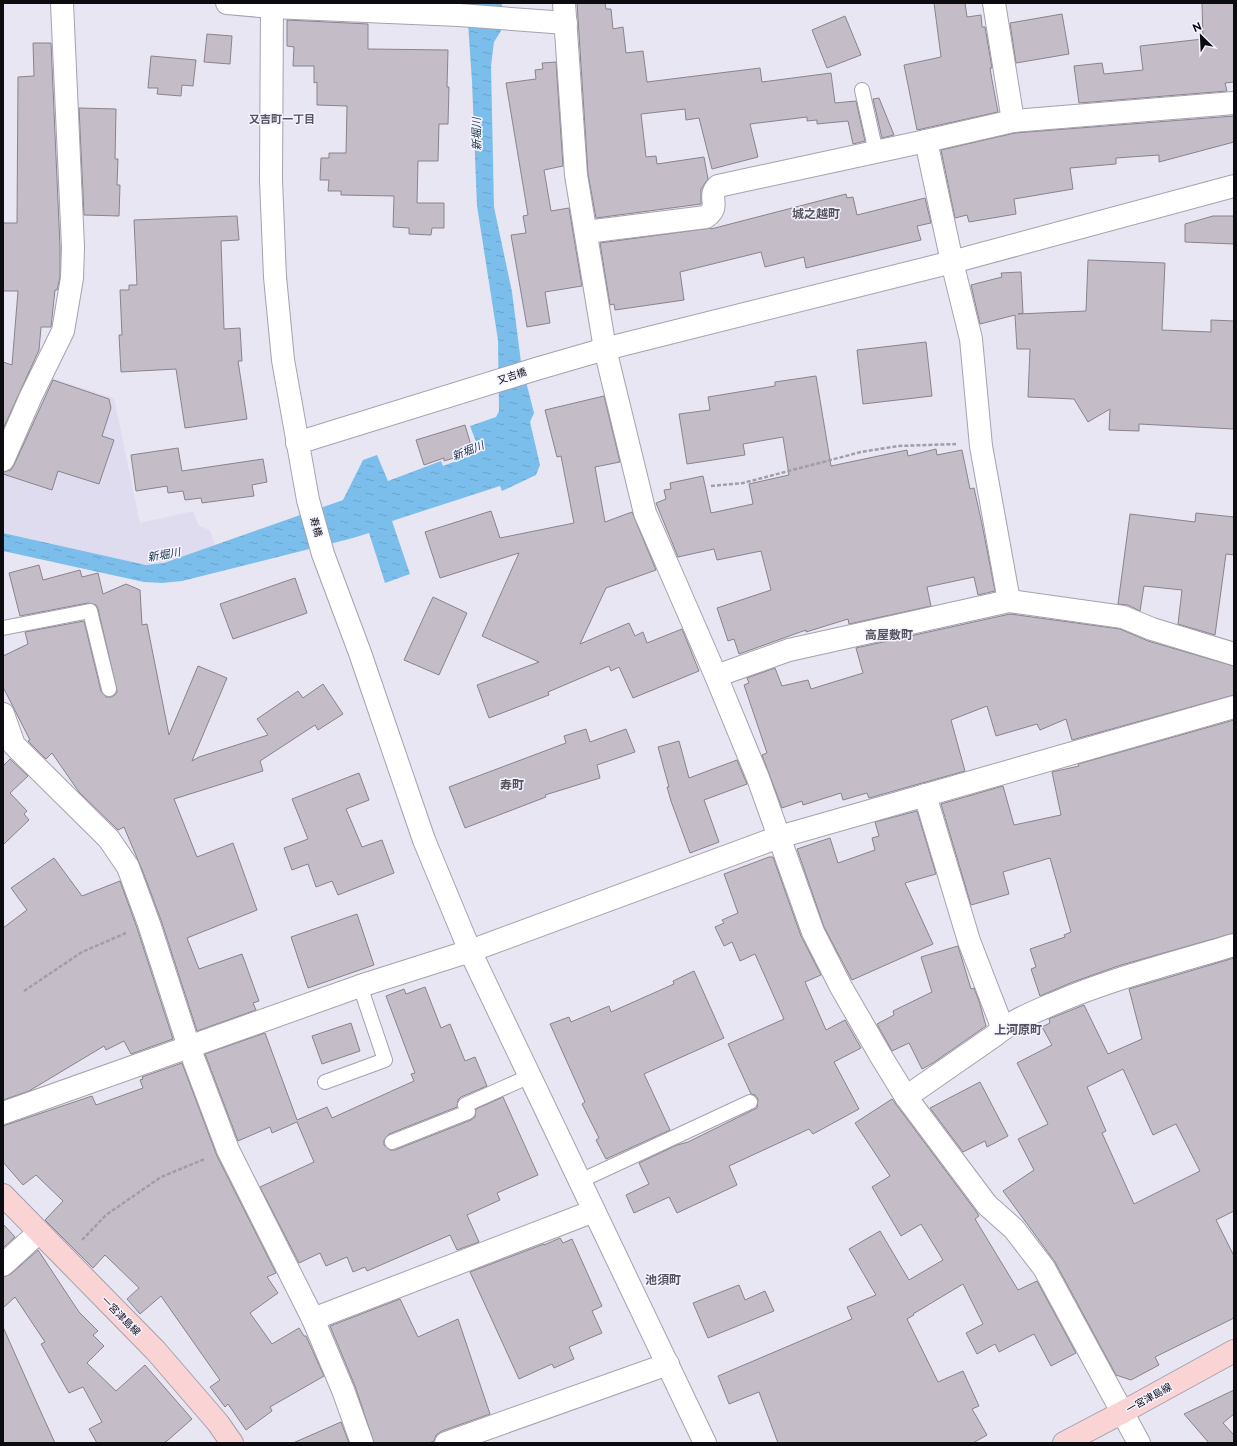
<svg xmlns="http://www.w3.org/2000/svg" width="1237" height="1446" font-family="Raleway,'Noto Sans JP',sans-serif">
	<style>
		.built { fill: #e0dcf0 }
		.water { fill: url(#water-ripples) }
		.building { fill: #c4bcc6; stroke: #8a838c; fill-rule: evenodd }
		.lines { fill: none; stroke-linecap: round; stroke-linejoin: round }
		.service-casing { stroke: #a4a2ad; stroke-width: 16 }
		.minor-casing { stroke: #a4a2ad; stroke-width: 24 }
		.tertiary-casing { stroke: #a4a2ad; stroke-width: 24 }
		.secondary-casing { stroke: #a4a2ad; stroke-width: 24 }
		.path { stroke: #a09ea8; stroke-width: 2.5; stroke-dasharray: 4 2; stroke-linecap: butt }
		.service { stroke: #fff; stroke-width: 14 }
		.minor { stroke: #fff; stroke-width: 22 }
		.tertiary { stroke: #fff; stroke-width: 22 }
		.secondary { stroke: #fad3d4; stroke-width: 22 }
		.labels { text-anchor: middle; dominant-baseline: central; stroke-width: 3; stroke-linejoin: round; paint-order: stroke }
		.street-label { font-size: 10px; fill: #0c0b0f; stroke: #f5f3ff }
		.neighbourhood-label { font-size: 11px; font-weight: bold; fill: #55535d; stroke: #f5f3ff }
		.water-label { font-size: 11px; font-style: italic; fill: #163347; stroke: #f5f3ff }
		.quarter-label { font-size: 12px; font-weight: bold; fill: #55535d; stroke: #f5f3ff }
	</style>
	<defs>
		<pattern id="water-ripples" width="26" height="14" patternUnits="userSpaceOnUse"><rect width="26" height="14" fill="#7bbeec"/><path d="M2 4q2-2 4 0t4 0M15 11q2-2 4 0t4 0" fill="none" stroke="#69a2c9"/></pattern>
	</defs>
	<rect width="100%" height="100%" fill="#e8e6f2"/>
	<!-- built -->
	<polygon class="built" points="46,376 114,398 140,523 193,511 199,526 210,530 215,545 164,563 146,565 3,533 3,471"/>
	<!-- water -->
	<polygon class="water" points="468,3 501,3 504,11 501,31 494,42 491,66 494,207 512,292 521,362 534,413 530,422 540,465 536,475 502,491 500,486 392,521 410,574 385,583 369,533 353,538 182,581 162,583 144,582 3,551 3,533 146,565 164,563 343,500 363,460 377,455 388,481 441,461 443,466 480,452 470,426 496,417 499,411 498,340 477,206 472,82 467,8"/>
	<!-- building -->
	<g class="building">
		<polygon points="577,3 605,3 606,9 611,9 613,29 623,27 626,53 643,51 647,82 760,68 762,82 831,73 835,103 856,101 865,141 853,144 848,121 817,124 817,120 807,121 807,117 750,124 758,157 712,169 699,118 686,120 685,109 641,114 646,157 656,156 657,164 704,157 708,179 701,189 701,204 596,218 588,174"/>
		<polygon points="934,3 965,3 967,17 981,15 982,27 985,27 992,68 990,68 992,80 998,112 917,130 904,65 941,57"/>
		<polygon points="1202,3 1234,3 1234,82 1225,83 1227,91 1079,103 1074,66 1102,63 1104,74 1143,70 1140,46 1203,39"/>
		<polygon points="1062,14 1069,54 1016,63 1010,23"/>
		<polygon points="845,16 861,55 827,68 812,30"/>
		<polygon points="287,20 368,24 368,49 448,50 447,87 449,87 448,124 439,124 438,161 418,161 417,203 444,203 444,228 432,228 431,235 409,234 409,228 393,227 394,196 341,195 341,191 328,191 329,180 320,180 321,158 329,158 329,153 346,153 347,106 317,105 317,82 314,83 314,66 293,66 294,47 287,46"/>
		<polygon points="207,34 232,36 230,64 204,62"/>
		<polygon points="33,43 51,43 60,247 60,277 57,290 55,290 51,327 41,327 39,350 3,429 3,362 12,365 18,291 3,291 3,223 17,223 18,77 34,76"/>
		<polygon points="151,56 196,60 193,86 182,85 181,96 157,94 158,88 148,88"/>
		<polygon points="556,62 563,166 544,170 551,211 569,208 582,286 545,292 550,323 527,327 511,235 526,233 523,216 528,215 506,83 536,79 535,70 543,69 542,63"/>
		<polygon points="879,98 894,135 882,138 873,99"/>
		<polygon points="79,108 116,109 115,159 118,159 117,185 120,185 119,216 84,215"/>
		<polygon points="1234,116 1234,142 1159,162 1159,155 1116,158 1116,164 1070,168 1073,189 1014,199 1016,214 969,222 967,215 955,218 941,150 1015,133"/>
		<polygon points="846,194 847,198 853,197 857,215 925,198 931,223 917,226 921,240 806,268 804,257 765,267 761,252 680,272 684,300 615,310 614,304 610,305 600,243 711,228 711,229"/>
		<polygon points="237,216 239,240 221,241 224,329 240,328 242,361 238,361 247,419 185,428 176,369 121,372 119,335 122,335 120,290 129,290 129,285 137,285 134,220"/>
		<polygon points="1213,216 1234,216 1234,244 1185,242 1185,224"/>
		<polygon points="1088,260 1165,263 1162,330 1211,332 1211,320 1234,321 1234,429 1139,424 1139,431 1109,430 1110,409 1088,422 1074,399 1028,397 1030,349 1017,349 1015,315 980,324 971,285 1002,277 1001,273 1021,272 1023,313 1018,314 1086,311"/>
		<polygon points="926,342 932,396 863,404 857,350"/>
		<polygon points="816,376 831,466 907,450 908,456 936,449 937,455 962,450 970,489 974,488 982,524 995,591 978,595 974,577 927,587 931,606 849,624 848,619 806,632 806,630 739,654 734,639 728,641 717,608 771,590 761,551 717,560 714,549 678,557 656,503 666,499 664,490 671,489 670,483 703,476 711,513 753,504 749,484 789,475 783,437 743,444 745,455 687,464 679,414 710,410 708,397 775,386 775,382"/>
		<polygon points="53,380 109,399 111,408 102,436 114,440 99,484 58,471 52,490 3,474 3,472 11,470 14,465"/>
		<polygon points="604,396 620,462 595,467 605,522 632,512 656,570 606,588 580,644 629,623 635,636 643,632 647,643 682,629 699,671 633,698 619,667 611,671 609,666 548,692 549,695 489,718 477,685 539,662 482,636 519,553 440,578 425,532 491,511 500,538 574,523 561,456 557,457 545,410"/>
		<polygon points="465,425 473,452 444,461 444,458 424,465 416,440"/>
		<polygon points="178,448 182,471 263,459 267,482 252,485 254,496 202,503 201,498 185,500 183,491 168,493 167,486 136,491 131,455"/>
		<polygon points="1196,513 1234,517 1234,555 1226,554 1215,635 1178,624 1182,590 1144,586 1140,611 1128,605 1118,604 1130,514 1195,522"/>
		<polygon points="39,565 43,580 80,570 82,577 98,573 103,594 126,584 140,590 142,625 147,624 169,735 198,666 227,678 192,761 199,757 268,735 257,719 298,691 303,698 323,684 343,714 318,730 315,725 260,761 263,771 174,799 197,857 233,843 257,910 187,938 199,969 242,954 259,1001 253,1003 256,1010 197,1031 161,920 143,872 124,827 118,830 79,792 52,753 46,759 28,741 30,740 3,687 3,656 28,644 25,632 84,621 101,691 106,697 111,697 115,695 117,691 98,609 96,605 88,603 20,616 9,573"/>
		<polygon points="295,578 307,613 233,639 220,604"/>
		<polygon points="433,597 467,613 439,675 404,660"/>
		<polygon points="1010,614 1120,629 1148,641 1234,666 1234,695 1072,740 1066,719 1040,730 1037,724 996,736 987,706 951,720 965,771 869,798 867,793 843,800 841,793 803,805 802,801 782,808 762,755 767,753 744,685 749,683 747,678 775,668 782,686 808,680 811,689 863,673 856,648"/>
		<polygon points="1234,720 1234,933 1118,966 1073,982 1040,996 1031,969 1036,967 1030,949 1065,937 1064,935 1071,932 1050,858 1003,872 1009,894 971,905 941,804 1003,786 1014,825 1061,815 1052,772 1079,766 1078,764"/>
		<polygon points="586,729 590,742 626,729 635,752 597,765 600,778 545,795 546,797 465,828 449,787 566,743 564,736"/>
		<polygon points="679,741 689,778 737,760 747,784 704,800 719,842 690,853 671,801 667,787 669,787 658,747"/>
		<polygon points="10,759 28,776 10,793 27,811 24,814 29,820 3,845 3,766"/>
		<polygon points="359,773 369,800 346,809 362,847 382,840 394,873 338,895 332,881 316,887 308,864 292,870 284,848 308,839 292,799"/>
		<polygon points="917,811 936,874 905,883 933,944 852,980 824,927 797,849 830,838 838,863 875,850 872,838 879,836 875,822"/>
		<polygon points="769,857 773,857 801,936 821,975 805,982 826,1030 845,1020 861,1048 834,1062 859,1109 813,1134 809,1129 729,1166 737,1185 677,1213 669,1197 634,1213 626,1195 649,1184 639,1163 677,1145 688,1142 757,1108 758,1099 755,1095 751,1094 728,1044 784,1019 755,954 740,961 732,942 724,946 715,927 724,923 722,920 738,913 724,874"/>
		<polygon points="54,858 82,896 120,881 137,928 173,1039 131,1054 124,1041 106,1050 104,1046 29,1091 3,1100 3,928 27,910 11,888"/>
		<polygon points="357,914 374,965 308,988 291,937"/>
		<polygon points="958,946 971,989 974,988 979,1001 986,1026 933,1063 922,1069 909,1043 892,1051 877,1024 894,1015 893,1011 932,992 921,957"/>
		<path d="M1234 958V1211L1216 1220 1234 1256V1318L1155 1357 1159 1365 1131 1380 1116 1375 1055 1262 1003 1191 1034 1170 1018 1139 1048 1124 1017 1063 1052 1045 1042 1027 1050 1023 1049 1019 1084 1005 1108 1054 1142 1039 1129 989ZM1123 1069 1153 1135 1176 1124 1200 1171 1134 1204 1102 1133 1106 1131 1087 1087Z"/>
		<polygon points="694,971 724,1038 644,1074 670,1130 606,1159 596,1140 599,1138 582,1104 585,1102 550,1024 569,1017 571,1022 609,1006 611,1012 674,984 673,981"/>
		<polygon points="425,987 441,1028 450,1024 465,1061 475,1057 487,1086 461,1097 458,1100 457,1107 389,1134 384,1140 384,1145 390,1150 395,1150 471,1120 475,1117 476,1109 503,1097 538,1175 497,1193 500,1200 467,1215 479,1242 457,1250 450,1235 367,1271 365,1267 353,1272 347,1257 326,1266 320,1253 299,1263 260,1187 314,1162 297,1122 272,1133 270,1127 238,1141 205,1054 265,1033 297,1120 327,1107 332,1118 414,1081 411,1074 415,1073 386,996 404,989 406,994"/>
		<polygon points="351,1023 360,1051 322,1064 312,1036"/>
		<polygon points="182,1063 217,1156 276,1273 267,1277 278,1293 250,1313 272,1344 299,1328 304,1336 306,1336 324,1376 270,1407 272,1411 246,1430 228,1404 225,1407 210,1387 220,1380 161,1296 140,1314 127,1299 139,1288 105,1255 93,1268 45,1220 63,1201 36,1175 23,1185 3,1162 3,1126 92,1096 96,1105 143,1088 140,1080 143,1079 142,1077"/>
		<polygon points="980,1082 1008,1136 987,1147 985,1141 963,1152 930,1108"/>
		<polygon points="892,1099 975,1210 979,1216 975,1219 1018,1290 1037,1281 1076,1353 1051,1366 1034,1334 999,1352 995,1344 977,1354 966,1333 983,1324 963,1284 913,1314 914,1315 907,1319 938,1382 963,1371 979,1406 972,1409 987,1435 973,1443 778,1443 759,1392 729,1404 718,1376 852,1319 847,1307 876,1295 849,1249 880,1231 909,1280 943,1260 921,1224 901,1236 872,1187 890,1176 855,1123"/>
		<polygon points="3,1224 15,1237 3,1248"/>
		<polygon points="560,1238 563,1243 572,1239 602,1306 592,1311 602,1333 569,1347 574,1359 554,1368 552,1364 519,1379 470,1272 544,1244 544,1245"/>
		<polygon points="38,1250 79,1312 98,1331 93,1335 104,1346 87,1363 116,1391 145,1365 192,1419 167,1441 163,1443 97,1443 89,1429 102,1422 83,1387 69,1393 41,1344 45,1342 15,1297 3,1308 3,1277 11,1274"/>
		<polygon points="739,1285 745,1300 765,1291 774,1311 708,1338 693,1303"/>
		<polygon points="400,1299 418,1337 458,1319 490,1414 442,1431 436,1435 434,1441 429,1443 374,1443 355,1386 330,1326"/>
		<polygon points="3,1327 35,1399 55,1443 3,1443"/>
		<polygon points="1234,1390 1234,1414 1223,1423 1234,1435 1234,1443 1209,1443 1184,1414"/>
		<polygon points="341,1422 349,1443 293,1443"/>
	</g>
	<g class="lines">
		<defs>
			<g id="service">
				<polyline points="862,90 876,152"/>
				<polyline points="3,628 90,611 109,689"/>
				<polyline points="325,1082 385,1060 360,986"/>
				<polyline points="392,1142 468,1112 465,1105 530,1076"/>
				<polyline points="580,1181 750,1102"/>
			</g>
			<g id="minor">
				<polyline points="227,3 272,7 459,15 566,23"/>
				<polyline points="564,3 576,175 605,349 645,513 716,676 758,778 813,932 841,987 882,1058 906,1097 987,1205 1014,1229 1044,1268 1139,1443"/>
				<polyline points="994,3 1013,121"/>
				<polyline points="271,180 272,3"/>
				<path d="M586 232 706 217C722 205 706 198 718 186L926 141"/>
				<polyline points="3,460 31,396 63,331 72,278 73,247 62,3"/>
				<polyline points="1009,601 981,446 971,339 952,262 926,141 1013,121 1234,103"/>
				<polyline points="716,676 789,650 1009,601 1123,617 1152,629 1234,654"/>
				<polyline points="3,714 14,745 109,839 128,867 149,924 189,1047 228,1150 313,1319 343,1390 362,1443"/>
				<polyline points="925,795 969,941 1003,1029"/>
				<path d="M906 1097 994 1036C1011 1021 1034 1012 1055 1003 1113 978 1174 963 1234 945"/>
				<polyline points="3,1113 360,986 470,951 779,837 1234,707"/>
				<polyline points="3,1265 39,1232"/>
				<polyline points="313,1319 594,1211"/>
				<polyline points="446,1443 668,1364"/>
			</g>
			<g id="tertiary">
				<polyline points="271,180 275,277 283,360 308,500 323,554 360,653 424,840 470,951 705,1443"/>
				<polyline points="297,443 536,369 605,349 952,262 1234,186"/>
			</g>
			<g id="secondary">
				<polyline points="3,1195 156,1351 218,1423 232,1443"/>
				<polyline points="1064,1443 1123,1412 1234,1351"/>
			</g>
		</defs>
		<!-- service casing -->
		<use href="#service" class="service-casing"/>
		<!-- minor casing -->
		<use href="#minor" class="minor-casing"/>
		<!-- tertiary casing -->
		<use href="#tertiary" class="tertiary-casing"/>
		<!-- secondary casing -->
		<use href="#secondary" class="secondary-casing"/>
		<!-- path -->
		<g class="path">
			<polyline points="711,486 743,483 861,452 898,446 956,444"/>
			<polyline points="24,991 82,952 126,933"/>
			<polyline points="82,1240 106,1215 161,1177 205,1159"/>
		</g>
		<!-- service -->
		<use href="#service" class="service"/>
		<!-- minor -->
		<use href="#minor" class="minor"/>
		<!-- tertiary -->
		<use href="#tertiary" class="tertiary"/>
		<!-- secondary -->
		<use href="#secondary" class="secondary"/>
	</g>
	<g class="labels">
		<!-- street labels -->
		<g class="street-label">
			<text transform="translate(512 376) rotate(-18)">又吉橋</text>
			<text transform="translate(316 527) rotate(74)">寿橋</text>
			<text transform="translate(121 1316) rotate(45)">一宮津島線</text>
			<text transform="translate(1149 1398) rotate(-29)">一宮津島線</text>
		</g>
		<!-- neighbourhood labels -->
		<g class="neighbourhood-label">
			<text x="282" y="119">又吉町一丁目</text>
		</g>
		<!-- water labels -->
		<g class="water-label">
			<text transform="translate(477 134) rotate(-91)">新堀川</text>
			<text transform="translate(468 451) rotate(-22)">新堀川</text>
			<text transform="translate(164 555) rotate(-10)">新堀川</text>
		</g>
		<!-- quarter labels -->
		<g class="quarter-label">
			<text x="816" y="214">城之越町</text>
			<text x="889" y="635">高屋敷町</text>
			<text x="512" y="785">寿町</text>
			<text x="1018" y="1030">上河原町</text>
			<text x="663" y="1280">池須町</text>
		</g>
	</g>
	<!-- border -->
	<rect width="1237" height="1446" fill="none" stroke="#0c0b0f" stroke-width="8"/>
	<!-- north arrow -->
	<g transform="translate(1201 36) rotate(336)" stroke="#f5f3ff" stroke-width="3" paint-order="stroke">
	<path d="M0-3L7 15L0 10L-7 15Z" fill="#0c0b0f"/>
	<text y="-6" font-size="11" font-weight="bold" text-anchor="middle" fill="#0c0b0f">N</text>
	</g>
</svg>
